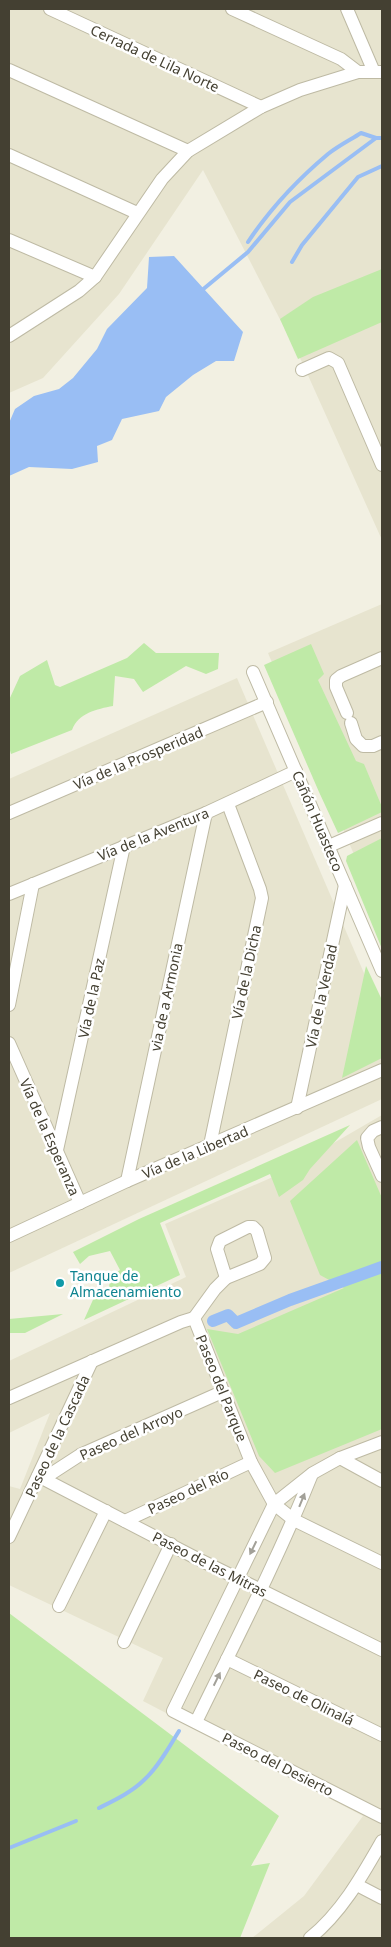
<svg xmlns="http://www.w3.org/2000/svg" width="391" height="1947" font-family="'Noto Sans',sans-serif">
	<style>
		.residential { fill: #e7e4cf }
		.green { fill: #bfeaa7 }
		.water { fill: #99bef4 }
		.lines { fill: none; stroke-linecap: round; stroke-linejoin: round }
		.stream { stroke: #99bef4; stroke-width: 4 }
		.canal { stroke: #99bef4; stroke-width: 12 }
		.street-casing { stroke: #bebaa4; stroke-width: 14 }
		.street { stroke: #fff; stroke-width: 12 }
		.oneway { fill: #a2a098 }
		.culture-dot { fill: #0f9aa8; stroke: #fff; stroke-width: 2 }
		.labels { text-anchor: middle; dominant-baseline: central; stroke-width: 5; stroke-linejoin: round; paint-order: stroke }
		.street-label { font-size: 14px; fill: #444032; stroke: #fff }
		.culture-label { font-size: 14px; fill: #0d838f; stroke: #fff; text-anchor: start }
	</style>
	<rect width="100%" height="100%" fill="#f2f0e2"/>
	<!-- residential -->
	<g class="residential">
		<polygon points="9,9 382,9 382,540 302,362 203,170 119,294 43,378 9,393"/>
		<polygon points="382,604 382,920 268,653"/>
		<polygon points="237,678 382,1015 382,1099 9,1273 9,779"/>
		<polygon points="382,1115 382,1938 252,1938 304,1896 363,1816 143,1701 163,1658 9,1585 9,1486 20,1489 50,1413 9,1433 9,1361 186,1277 165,1224 282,1173"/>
	</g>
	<!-- green -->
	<g class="green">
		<polygon points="382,269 382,322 298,359 280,319 313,297"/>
		<path d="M144 643 156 653H219L218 669 206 674 186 666 143 692 134 679 115 676 113 706C97 709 78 713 72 730L11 754 9 747V700L20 676 47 660 55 685 60 687 127 658Z"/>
		<polygon points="311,644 324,674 318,680 356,761 364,764 382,807 382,812 338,833 319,792 264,665"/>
		<polygon points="382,838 382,949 346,861 347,856"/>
		<polygon points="366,966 382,1000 382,1058 342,1078"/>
		<polygon points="350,1125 310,1169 303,1180 279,1197 270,1174 160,1223 180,1275 84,1320 96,1293 109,1289 110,1277 120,1270 110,1251 89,1256 80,1264 73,1252 139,1219"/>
		<polygon points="357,1140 382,1198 382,1429 275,1473 259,1456 207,1329 238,1334 344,1288 320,1275 290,1201"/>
		<polygon points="63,1314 25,1333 9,1333 9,1319"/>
		<polygon points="9,1613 279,1816 251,1866 270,1863 240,1938 9,1938"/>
	</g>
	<!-- water -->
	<polygon class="water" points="174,256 243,332 234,361 216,361 193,375 166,397 159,411 122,419 112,440 97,446 98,462 72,469 29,467 9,476 9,423 15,409 34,396 59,389 73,378 97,349 107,329 147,288 149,257"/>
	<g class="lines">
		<!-- stream -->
		<g class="stream">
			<path d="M248 242C270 209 297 180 328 154 338 146 350 140 361 133L376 138"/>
			<polyline points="292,262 302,245 358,177 382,166"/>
			<polyline points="201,291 248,252 290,202 376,138 382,138"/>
			<path d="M99 1808C115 1800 132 1792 145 1779 159 1766 169 1747 179 1731"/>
			<polyline points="9,1848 76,1821"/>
		</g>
		<!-- canal -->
		<polyline class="canal" points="213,1321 228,1315 236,1323 290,1300 382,1267"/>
		<defs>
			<g id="street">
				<polyline points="50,9 261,107"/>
				<polyline points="232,9 341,59 358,72"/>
				<polyline points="347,9 374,72"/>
				<polyline points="9,70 188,151"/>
				<polyline points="9,155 137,213"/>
				<polyline points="9,240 95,277"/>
				<polyline points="9,336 79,291 95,277 162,179 188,151 261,107 300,90 358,72 382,72"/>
				<polyline points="302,370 329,358 338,363 382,465"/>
				<polyline points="253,672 382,971"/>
				<polyline points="347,713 336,687 336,680 341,676 382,658"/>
				<polyline points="351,723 356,739 363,746 373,746 382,742"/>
				<polyline points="9,813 267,702"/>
				<polyline points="329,846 382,823"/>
				<polyline points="9,894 206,813 296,771"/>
				<polyline points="9,1005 33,884"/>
				<polyline points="9,1043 80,1203"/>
				<polyline points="297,1108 345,885"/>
				<polyline points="382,1127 373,1131 367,1138 369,1147 382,1176"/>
				<polyline points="210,1145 262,898 260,889 228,804"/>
				<polyline points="57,1150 124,846"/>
				<polyline points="127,1181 206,813"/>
				<polygon points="248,1227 253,1227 257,1231 265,1258 260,1264 226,1278 217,1249 220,1241"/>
				<polyline points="9,1236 127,1181 382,1070"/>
				<polyline points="194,1318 251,1462 274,1504 294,1520 382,1563"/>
				<polyline points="194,1318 215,1289 226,1278"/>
				<polyline points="9,1398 181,1322 194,1318"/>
				<polyline points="382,1442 340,1458 313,1473 274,1504 173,1711 382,1817"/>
				<polyline points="340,1458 382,1481"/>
				<polyline points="38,1476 194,1557 382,1650"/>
				<polyline points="43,1479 80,1455 222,1392"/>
				<polyline points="125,1521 251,1462"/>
				<polyline points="9,1537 92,1361"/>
				<polyline points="59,1606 106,1511"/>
				<polyline points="124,1642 171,1544"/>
				<polyline points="227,1659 382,1735"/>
				<path d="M196 1722C236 1640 278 1559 312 1474"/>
				<polyline points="357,1885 382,1898"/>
				<path d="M310 1938C342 1912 362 1876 382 1841"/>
			</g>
		</defs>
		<!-- street casing -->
		<use href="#street" class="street-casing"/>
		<!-- street -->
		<use href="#street" class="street"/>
	</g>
	<!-- one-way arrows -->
	<defs><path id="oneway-solid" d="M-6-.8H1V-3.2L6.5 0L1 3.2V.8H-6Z" transform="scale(1.25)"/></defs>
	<g class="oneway">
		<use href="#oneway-solid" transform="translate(302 1500) rotate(-68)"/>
		<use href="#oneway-solid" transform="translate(253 1548) rotate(116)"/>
		<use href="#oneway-solid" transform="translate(217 1679) rotate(-64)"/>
	</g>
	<!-- markers -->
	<circle class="culture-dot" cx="60" cy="1283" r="5"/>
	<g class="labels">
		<!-- street labels -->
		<g class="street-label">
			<text transform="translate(155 58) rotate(25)">Cerrada de Lila Norte</text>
			<text transform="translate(138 758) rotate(-23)">Vía de la Prosperidad</text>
			<text transform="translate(318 821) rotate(67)">Cañón Huasteco</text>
			<text transform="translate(153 834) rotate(-22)">Vía de la Aventura</text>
			<text transform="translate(246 972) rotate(-78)">Vía de la Dicha</text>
			<text transform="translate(321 996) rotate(-78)">Vía de la Verdad</text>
			<text transform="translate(166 997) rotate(-78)">via de a Armonia</text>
			<text transform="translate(91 998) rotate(-78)">Vía de la Paz</text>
			<text transform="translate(50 1137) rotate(66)">Vía de la Esperanza</text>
			<text transform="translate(195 1152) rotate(-23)">Vía de la Libertad</text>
			<text transform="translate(222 1388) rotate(68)">Paseo del Parque</text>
			<text transform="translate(131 1433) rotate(-24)">Paseo del Arroyo</text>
			<text transform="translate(57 1436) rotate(-65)">Paseo de la Cascada</text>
			<text transform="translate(188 1491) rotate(-25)">Paseo del Río</text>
			<text transform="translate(210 1564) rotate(27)">Paseo de las Mitras</text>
			<text transform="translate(304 1697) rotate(26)">Paseo de Olinalá</text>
			<text transform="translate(278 1764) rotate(27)">Paseo del Desierto</text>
		</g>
		<!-- culture labels -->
		<g class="culture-label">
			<text x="70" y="1275">Tanque de<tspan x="70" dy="16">Almacenamiento</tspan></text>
		</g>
	</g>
	<!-- border -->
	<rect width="391" height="1947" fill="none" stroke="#444032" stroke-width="20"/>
</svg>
